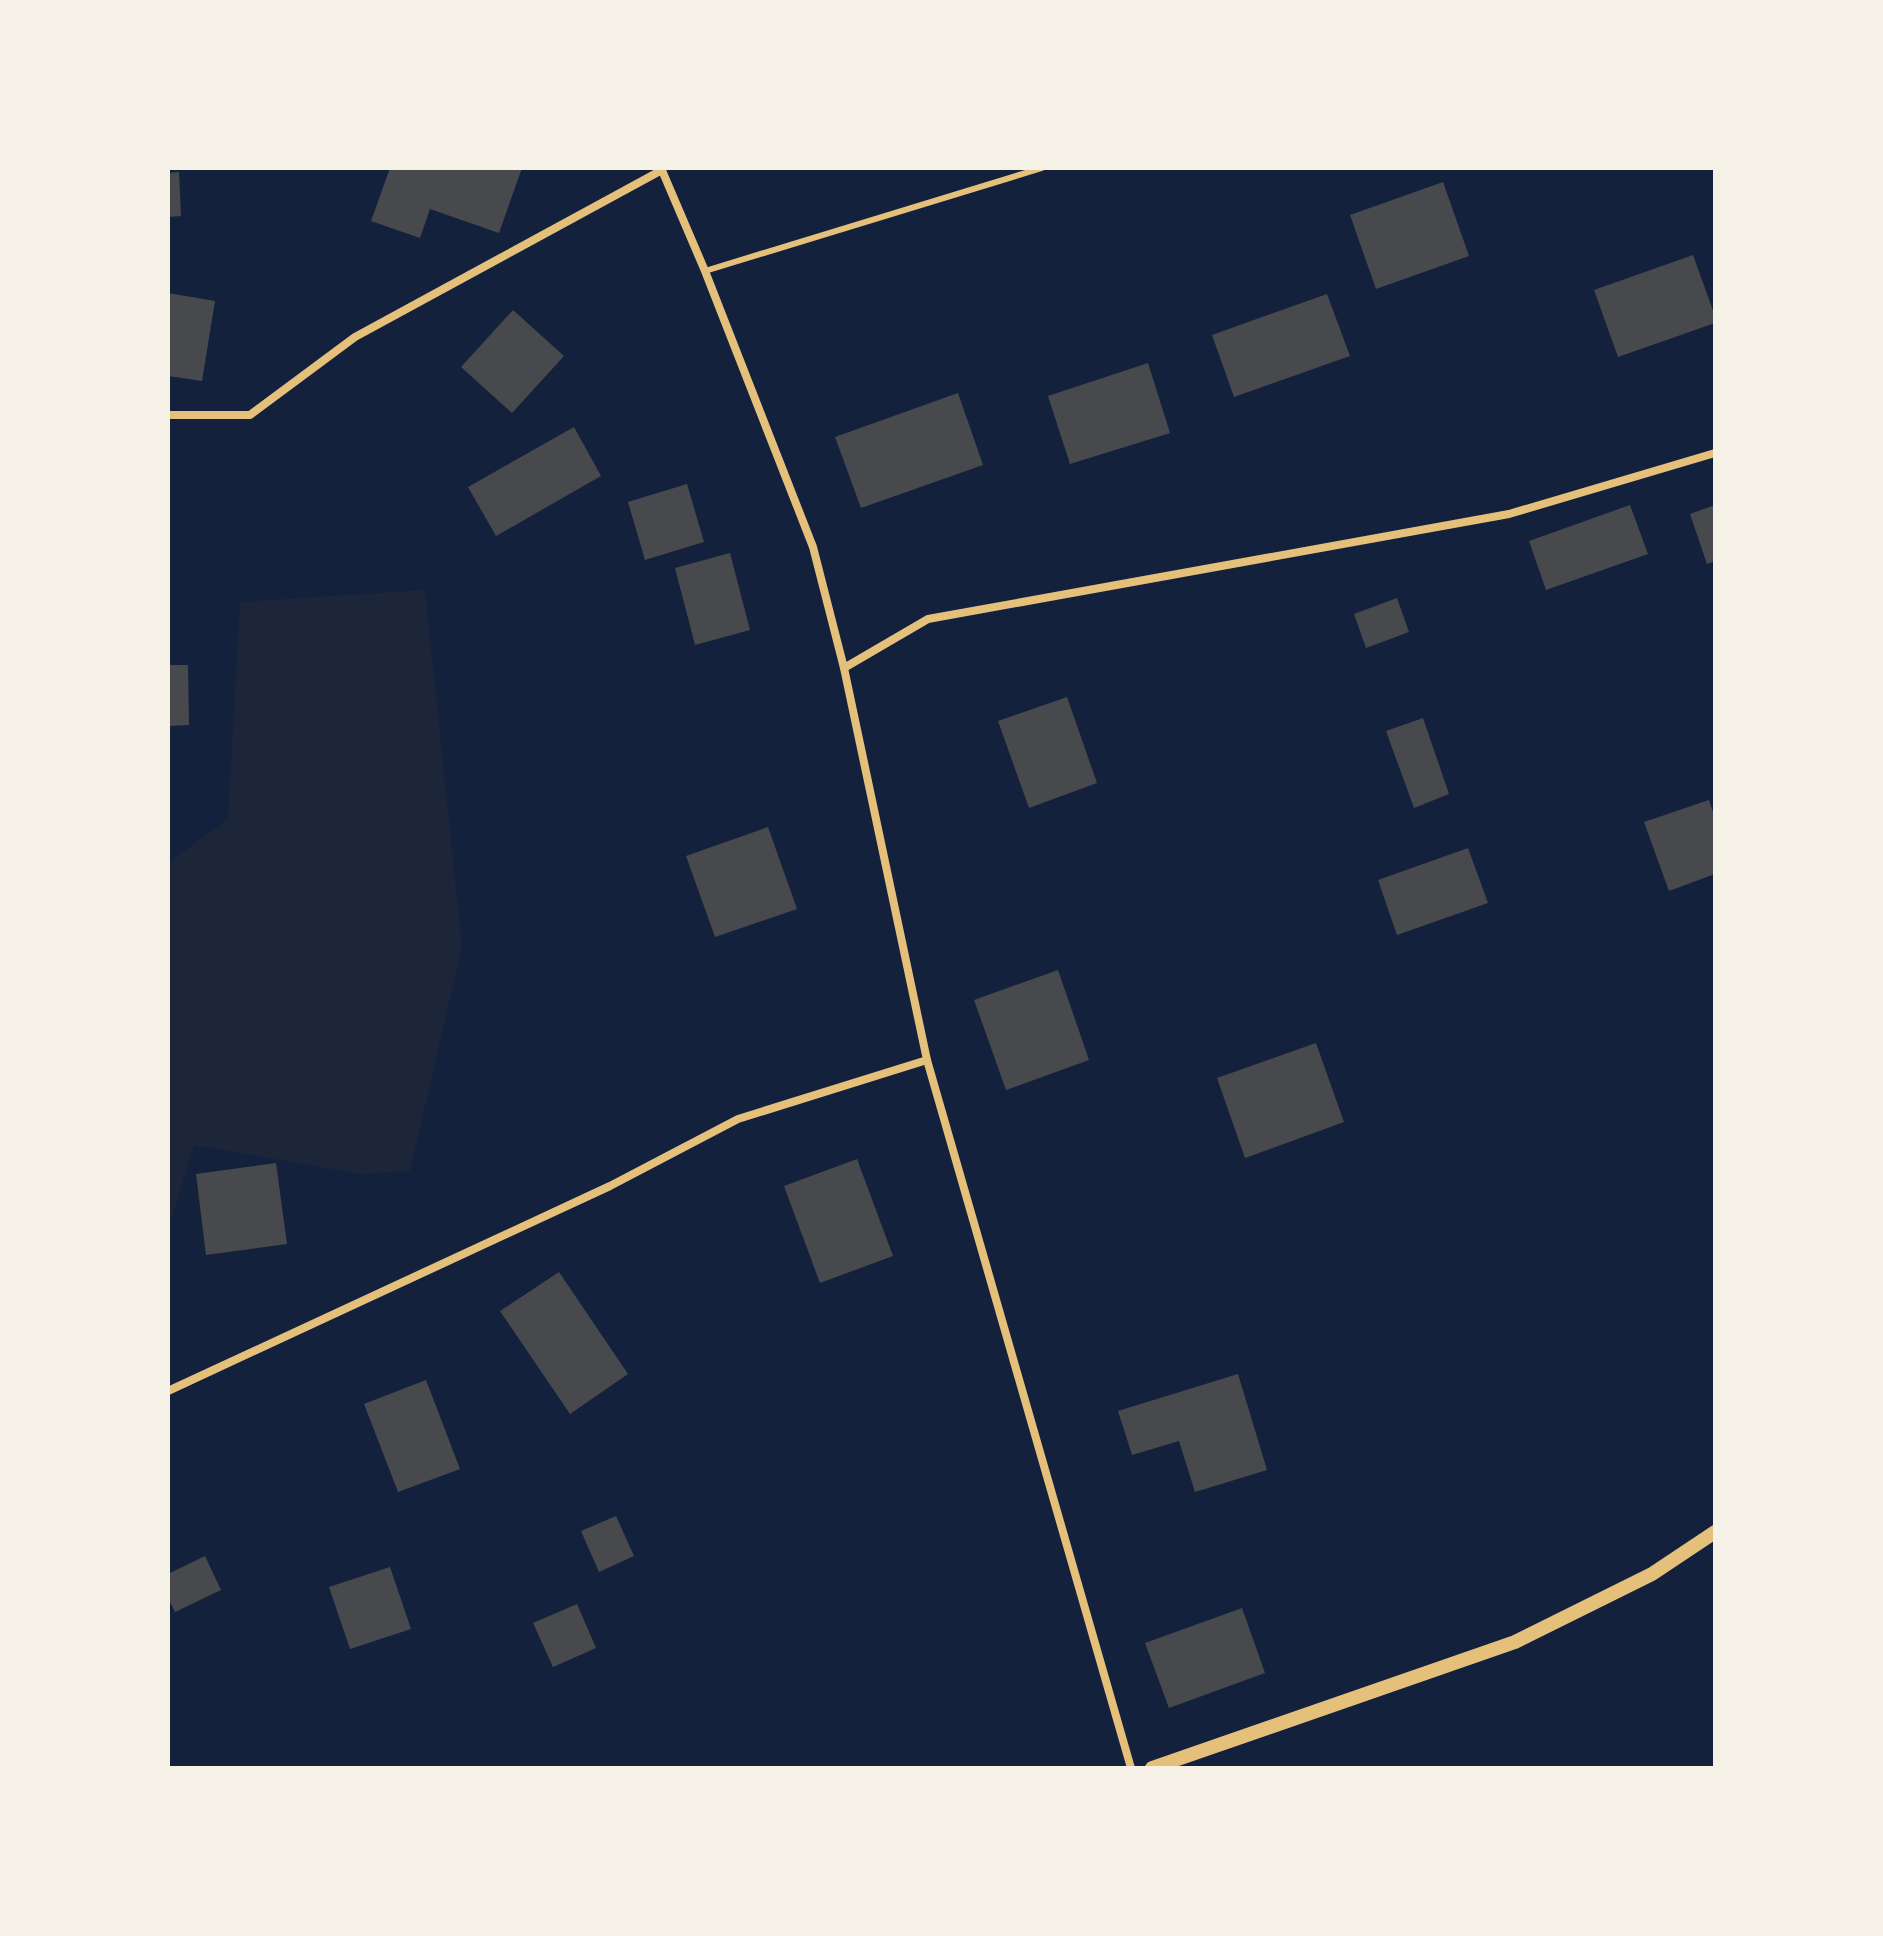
<svg xmlns="http://www.w3.org/2000/svg" width="1883" height="1936" font-family="'DejaVu Sans',sans-serif">
	<style>
		.green { fill: #1d2539 }
		.building { fill: #48494c }
		.lines { fill: none; stroke-linecap: round; stroke-linejoin: round }
		.service { stroke: #e5c07b; stroke-width: 6 }
		.minor { stroke: #e5c07b; stroke-width: 8 }
		.tertiary { stroke: #e5c07b; stroke-width: 14 }
	</style>
	<rect width="100%" height="100%" fill="#14213d"/>
	<!-- green -->
	<polygon class="green" points="425,590 462,946 410,1171 361,1174 194,1145 168,1230 168,863 228,819 240,602"/>
	<!-- building -->
	<g class="building">
		<polygon points="390,168 522,168 499,233 430,209 420,238 371,221"/>
		<polygon points="179,172 181,216 168,217 168,173"/>
		<polygon points="1443,182 1469,256 1376,289 1350,215"/>
		<polygon points="1693,255 1715,316 1715,323 1618,357 1594,290"/>
		<polygon points="168,293 215,301 202,381 168,376"/>
		<polygon points="1327,294 1350,356 1234,397 1212,335"/>
		<polygon points="513,310 564,356 512,413 461,367"/>
		<polygon points="1148,363 1170,433 1070,464 1048,396"/>
		<polygon points="958,393 983,465 861,508 835,437"/>
		<polygon points="574,427 601,476 496,536 468,487"/>
		<polygon points="687,484 704,542 645,560 628,502"/>
		<polygon points="1630,505 1648,554 1546,590 1529,541"/>
		<polygon points="1715,505 1715,561 1707,564 1690,514"/>
		<polygon points="730,553 750,630 695,645 675,568"/>
		<polygon points="1397,598 1409,632 1366,648 1354,614"/>
		<polygon points="168,665 188,665 189,725 168,726"/>
		<polygon points="1067,697 1097,783 1029,808 998,721"/>
		<polygon points="1423,718 1449,794 1414,808 1386,731"/>
		<polygon points="1709,800 1715,818 1715,874 1669,891 1644,822"/>
		<polygon points="768,827 797,909 715,937 686,856"/>
		<polygon points="1468,848 1488,903 1397,935 1378,880"/>
		<polygon points="1058,970 1089,1060 1006,1090 974,1000"/>
		<polygon points="1316,1043 1344,1122 1245,1158 1217,1078"/>
		<polygon points="857,1159 893,1256 820,1283 784,1186"/>
		<polygon points="276,1163 287,1244 206,1255 196,1174"/>
		<polygon points="559,1272 628,1374 570,1414 500,1311"/>
		<polygon points="1238,1374 1267,1470 1195,1492 1179,1441 1132,1455 1118,1411"/>
		<polygon points="426,1380 460,1469 398,1492 364,1404"/>
		<polygon points="616,1516 634,1556 599,1572 581,1531"/>
		<polygon points="205,1556 221,1590 175,1612 168,1598 168,1574"/>
		<polygon points="390,1567 411,1629 350,1649 329,1587"/>
		<polygon points="577,1604 596,1648 553,1667 533,1623"/>
		<polygon points="1242,1608 1265,1673 1169,1708 1145,1643"/>
	</g>
	<g class="lines">
		<!-- service -->
		<polyline class="service" points="705,271 1042,168"/>
		<!-- minor -->
		<g class="minor">
			<polyline points="168,415 250,415 355,337 662,170"/>
			<polyline points="844,668 928,619 1509,514 1715,453"/>
			<polyline points="927,1060 1131,1768"/>
			<polyline points="168,1391 610,1186 738,1119 927,1060 844,668 813,547 705,271 661,168"/>
		</g>
		<!-- tertiary -->
		<polyline class="tertiary" points="1152,1768 1515,1642 1652,1574 1715,1532"/>
	</g>
	<!-- border -->
	<rect width="1883" height="1936" fill="none" stroke="#f6f1e7" stroke-width="340"/>
</svg>
